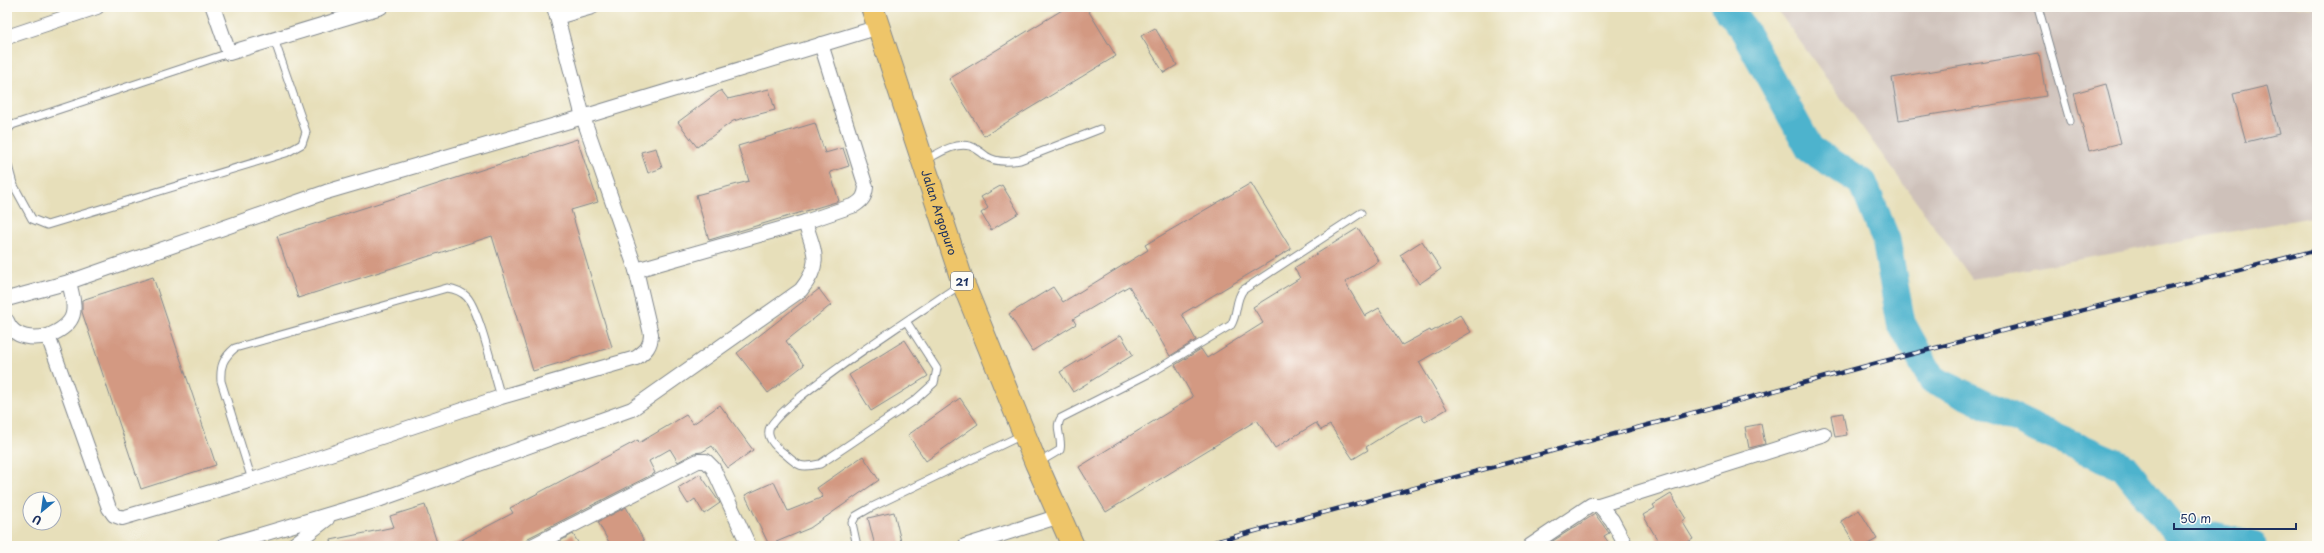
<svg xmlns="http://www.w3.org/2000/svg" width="2324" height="553" font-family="'Playpen Sans',sans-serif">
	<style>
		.industrial { fill: #cec1ba }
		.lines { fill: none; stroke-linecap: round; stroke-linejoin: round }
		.river { stroke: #4eb3cd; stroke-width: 29 }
		.building { fill: #d39982 }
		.lane-casing { stroke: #81878c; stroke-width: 9 }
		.street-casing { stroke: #81878c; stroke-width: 16 }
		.highway-casing { stroke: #81878c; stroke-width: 24 }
		.lane { stroke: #fff; stroke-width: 7 }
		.street { stroke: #fff; stroke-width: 14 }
		.highway { stroke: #eec569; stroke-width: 22 }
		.rail-casing { stroke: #1b2f5e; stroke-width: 4.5 }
		.rail { stroke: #fdfcf7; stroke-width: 3; stroke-dasharray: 9; stroke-linecap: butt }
		.labels { text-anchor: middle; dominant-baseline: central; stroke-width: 3; stroke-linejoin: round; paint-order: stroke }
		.shield { fill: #fdfcf7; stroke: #5f6c8c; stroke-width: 1 }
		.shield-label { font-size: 11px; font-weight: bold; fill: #1b2f5e }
		.street-label { font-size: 12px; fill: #1b2f5e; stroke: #fdfcf7 }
	</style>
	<rect width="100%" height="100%" fill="#fdfcf7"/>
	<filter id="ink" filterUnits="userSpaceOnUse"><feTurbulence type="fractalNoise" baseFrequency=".025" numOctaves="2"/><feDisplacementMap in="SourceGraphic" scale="8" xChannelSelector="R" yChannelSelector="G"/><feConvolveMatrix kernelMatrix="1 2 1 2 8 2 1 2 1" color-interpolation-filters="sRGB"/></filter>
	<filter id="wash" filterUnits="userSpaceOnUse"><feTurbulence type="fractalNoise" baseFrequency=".012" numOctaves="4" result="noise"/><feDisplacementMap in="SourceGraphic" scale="16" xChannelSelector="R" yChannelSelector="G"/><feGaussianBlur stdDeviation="0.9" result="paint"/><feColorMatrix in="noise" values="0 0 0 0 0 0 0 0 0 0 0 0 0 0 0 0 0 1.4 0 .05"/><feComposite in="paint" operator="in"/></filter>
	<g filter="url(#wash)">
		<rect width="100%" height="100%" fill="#e7dfba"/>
		<!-- industrial -->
		<polygon class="industrial" points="1775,7 2317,7 2317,216 1972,279"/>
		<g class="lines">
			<!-- river -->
			<polyline class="river" points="1726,7 1744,30 1810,149 1863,183 1886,240 1901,323 1932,379 2037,429 2123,466 2173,528 2253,546"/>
		</g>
		<g id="blocks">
			<!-- building -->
			<g class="building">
				<polygon points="1067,7 1086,7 1116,56 984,136 949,79"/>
				<polygon points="1155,28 1177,65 1164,73 1141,36"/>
				<polygon points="2039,53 2046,96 1899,120 1892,78"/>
				<polygon points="2106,84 2121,143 2089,151 2074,93"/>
				<polygon points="2267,86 2279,134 2246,142 2233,94"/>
				<polygon points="769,89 775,110 733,121 697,147 678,122 721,90 728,99"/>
				<polygon points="815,123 825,153 843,148 849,166 830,172 839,201 709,240 696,195 749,181 738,146"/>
				<polygon points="577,139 598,202 571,210 612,347 533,371 492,236 298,298 277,236"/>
				<polygon points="656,148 662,168 648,173 641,152"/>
				<polygon points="1251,183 1291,249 1182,314 1196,340 1170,356 1129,286 1073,319 1076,324 1032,351 1009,314 1053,287 1063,302 1148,250 1145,245"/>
				<polygon points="1002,185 1019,213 991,230 981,213 988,208 981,197"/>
				<polygon points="1358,228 1379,261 1345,282 1365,316 1379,308 1402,345 1430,330 1431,332 1460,315 1471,332 1419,362 1447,409 1425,422 1421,415 1401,425 1366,447 1368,450 1353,459 1330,425 1321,430 1316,423 1275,448 1257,420 1106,512 1079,467 1193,397 1175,365 1201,349 1207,358 1263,323 1253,307 1300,278 1294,268"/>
				<polygon points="1422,241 1441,269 1419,284 1400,255"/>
				<polygon points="153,277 216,465 141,489 82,312 82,300"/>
				<polygon points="819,289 831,305 786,341 804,365 768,393 737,353"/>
				<polygon points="1121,335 1133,355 1073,392 1060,372"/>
				<polygon points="905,340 928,376 871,411 849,375"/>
				<polygon points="960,398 978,424 926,461 908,435"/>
				<polygon points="720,405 753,450 728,468 712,446 702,452 694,453 678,462 670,449 649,461 655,473 528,538 524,546 450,546 513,513 510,508 638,440 639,443 686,415 693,424"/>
				<polygon points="1843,413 1847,435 1835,437 1831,415"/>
				<polygon points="1761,424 1765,444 1749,448 1745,427"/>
				<polygon points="863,456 879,480 810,528 769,545 745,495 774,482 788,511 823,497 817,488"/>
				<polygon points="700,474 720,503 704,514 695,499 688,504 678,488"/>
				<polygon points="1671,494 1686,519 1682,521 1693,539 1681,546 1661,546 1643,515 1655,508 1653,505"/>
				<polygon points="425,505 438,546 332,546 331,540 394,527 390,516"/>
				<polygon points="626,507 644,541 634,546 611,546 598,522"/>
				<polygon points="1859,510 1877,539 1864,546 1856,546 1841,521"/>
				<polygon points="894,512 902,546 875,546 868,518"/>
				<polygon points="1595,514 1609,533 1604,536 1611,546 1545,546"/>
				<polygon points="573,534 580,546 551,546"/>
			</g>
		</g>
	</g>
	<g filter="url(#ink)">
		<use href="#blocks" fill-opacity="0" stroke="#81878c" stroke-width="1"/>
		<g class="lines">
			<defs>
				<g id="lane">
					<polyline points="2038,7 2070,121"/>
					<polyline points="7,131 12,125 229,53"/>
					<path d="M926 160C939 153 955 142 970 146 976 148 981 152 986 156 996 163 1009 162 1020 160L1100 129"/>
					<polyline points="7,162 13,184 7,186"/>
					<polyline points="13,184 32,219 47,225 286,153 302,144 306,132 274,39"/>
					<path d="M906 321 937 369 934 383 914 401 820 464C801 468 799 467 785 454 778 449 767 440 769 430 774 405 931 305 960 285"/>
					<path d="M1038 463 1060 450C1063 439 1054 428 1061 418L1156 370 1231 325C1238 314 1235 300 1243 290L1361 213"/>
					<path d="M252 480 221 381C220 366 223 358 235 348L447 288C455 289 461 291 467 297 480 312 494 375 501 397"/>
					<polyline points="857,546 852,523 856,516 870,508 1022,435"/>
				</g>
				<g id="street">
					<polyline points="213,7 229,53 381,7"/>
					<polyline points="554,7 557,17 592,7"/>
					<polyline points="7,37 97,7"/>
					<path d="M636 270 805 222 855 205C863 200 865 196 866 187L821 44"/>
					<path d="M69 282C76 310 79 323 48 336L109 508 114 515 122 518 252 480 501 397 636 358C646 351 651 346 651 334L636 270 583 117 557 17"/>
					<polyline points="7,299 69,282 326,192 583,117 879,27"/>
					<path d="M7 321C14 339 33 339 48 336"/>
					<polyline points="1599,505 1824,434"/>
					<path d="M223 546 381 499 632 409 801 290C823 262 814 252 805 222"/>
					<polyline points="292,546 327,519"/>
					<polyline points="532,546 698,461 706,461 713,468 749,546"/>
					<polyline points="965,546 1060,516"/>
					<polyline points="1530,546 1591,505 1599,505 1612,520 1626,546"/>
				</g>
				<g id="highway">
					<path id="s1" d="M872 7 963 283 1036 463 1073 546"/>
				</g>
			</defs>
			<!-- lane casing -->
			<use href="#lane" class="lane-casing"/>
			<!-- street casing -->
			<use href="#street" class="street-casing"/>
			<!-- highway casing -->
			<use href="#highway" class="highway-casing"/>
			<!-- lane -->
			<use href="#lane" class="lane"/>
			<!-- street -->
			<use href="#street" class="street"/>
			<!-- highway -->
			<use href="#highway" class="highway"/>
			<defs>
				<polyline id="rail" points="1200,546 1881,362 2317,250"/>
			</defs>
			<!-- rail casing -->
			<use href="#rail" class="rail-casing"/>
			<!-- rail -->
			<use href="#rail" class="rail"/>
		</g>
	</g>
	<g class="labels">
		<!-- shield labels -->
		<rect class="shield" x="951" y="272" width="22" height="18" rx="3"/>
		<g class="shield-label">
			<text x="962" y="281">21</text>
		</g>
		<!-- street labels -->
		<g class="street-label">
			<text stroke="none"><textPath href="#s1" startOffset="216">Jalan Argopuro</textPath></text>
		</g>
	</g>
	<!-- margin -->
	<rect width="2324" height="553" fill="none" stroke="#fdfcf7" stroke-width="24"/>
	<!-- north arrow -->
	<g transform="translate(42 511) rotate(209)"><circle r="19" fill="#fdfcf7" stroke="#a3aaba"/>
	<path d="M0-3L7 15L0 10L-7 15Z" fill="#1f6fb2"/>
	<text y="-6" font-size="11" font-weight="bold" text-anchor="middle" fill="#1b2f5e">U</text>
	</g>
	<!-- scale -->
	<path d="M2174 523v6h122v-6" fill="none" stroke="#1b2f5e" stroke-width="2"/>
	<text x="2180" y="523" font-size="12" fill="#1b2f5e" stroke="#fdfcf7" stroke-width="3" paint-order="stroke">50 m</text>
</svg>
